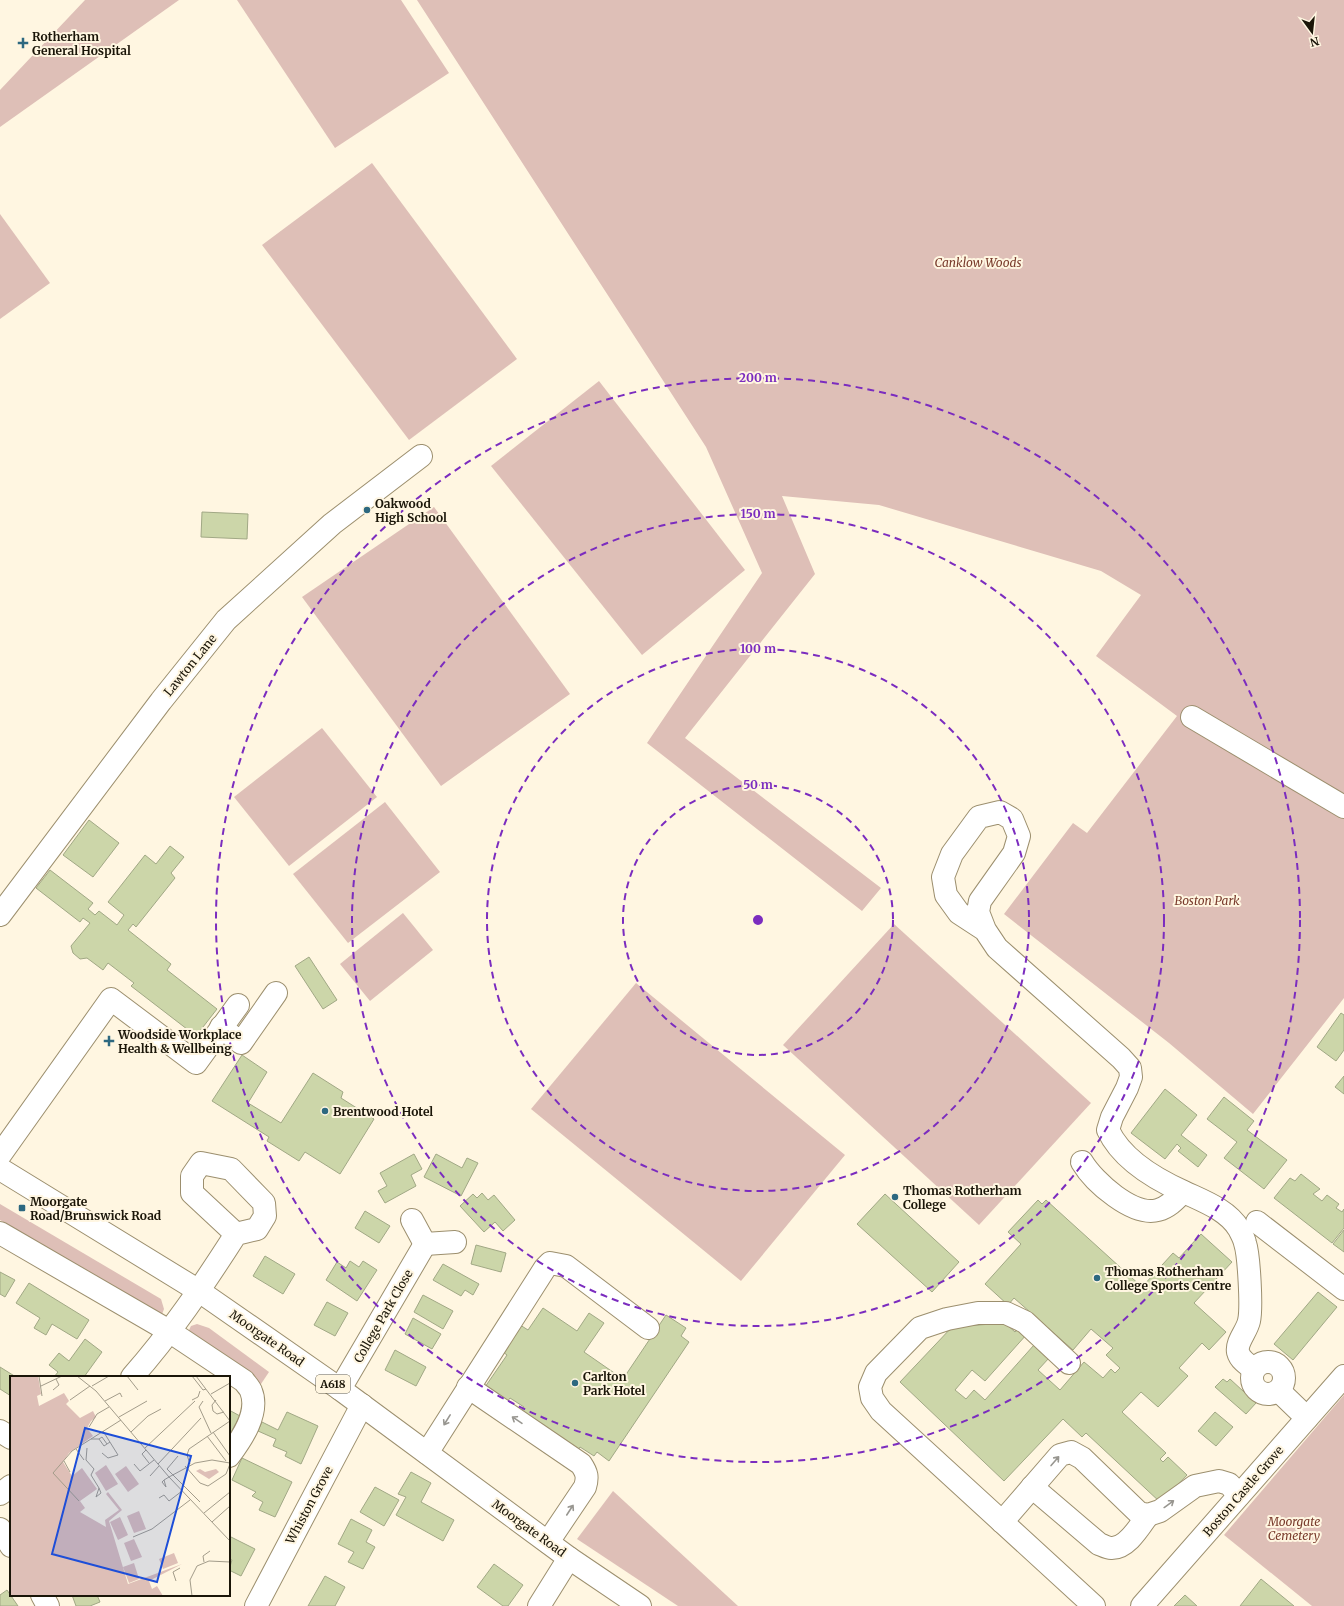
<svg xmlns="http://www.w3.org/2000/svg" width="1344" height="1606" font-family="Merriweather,serif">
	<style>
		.green { fill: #debfb7 }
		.building { fill: #ccd6a9; stroke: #a1a885 }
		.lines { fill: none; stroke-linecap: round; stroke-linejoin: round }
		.minor-casing { stroke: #9c8f6e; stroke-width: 24 }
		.major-casing { stroke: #9c8f6e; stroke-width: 24 }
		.minor { stroke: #fff; stroke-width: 22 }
		.major { stroke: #fff; stroke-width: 22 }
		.oneway { stroke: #989690 }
		.ring { fill: none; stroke: #7b2cbf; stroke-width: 2; stroke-dasharray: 7 5 }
		.poi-dot { fill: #2d6880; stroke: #fff6e1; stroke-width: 1.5 }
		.labels { text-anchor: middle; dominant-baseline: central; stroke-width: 4; stroke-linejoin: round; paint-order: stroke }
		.shield { fill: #fff6e1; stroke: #5f5849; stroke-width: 1 }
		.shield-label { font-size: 11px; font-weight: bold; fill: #1a1508 }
		.poi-label { font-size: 12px; font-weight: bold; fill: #1a1508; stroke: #fff6e1; text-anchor: start }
		.park-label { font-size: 12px; font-style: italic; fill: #793b2c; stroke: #fff6e1 }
		.street-label { font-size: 12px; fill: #1a1508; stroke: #fff6e1 }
		.inset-road { fill: none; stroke: #a39c8a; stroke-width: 1 }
		.view { fill: #1d4ed8; fill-opacity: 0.15; stroke: #1d4ed8; stroke-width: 2 }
		.inset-edge { fill: none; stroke: #1a1508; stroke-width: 2 }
		.centre { fill: #7b2cbf; stroke: #fff6e1; stroke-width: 2 }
		.ring-label { font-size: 12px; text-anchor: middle; font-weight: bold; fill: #7b2cbf; stroke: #fff6e1; stroke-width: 4; stroke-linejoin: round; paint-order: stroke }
	</style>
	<rect width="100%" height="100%" fill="#fff6e1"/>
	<!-- green -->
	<g class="green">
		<polygon points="85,0 179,0 0,127 0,90"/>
		<polygon points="237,0 401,0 449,73 335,148"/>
		<polygon points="417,0 1344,0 1344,998 1253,1114 1169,1043 1004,914 1073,823 1087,833 1177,716 1096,656 1141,595 1101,571 879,505 782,496 815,574 685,738 881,888 862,911 647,743 762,573 706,447"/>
		<polygon points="372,163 517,359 409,440 262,245"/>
		<polygon points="0,214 50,283 0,319"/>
		<polygon points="599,381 745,570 642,655 491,466"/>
		<polygon points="434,507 570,694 441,786 302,597"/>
		<polygon points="322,728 377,797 289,866 234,797"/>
		<polygon points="385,802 440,872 348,943 293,874"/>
		<polygon points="403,913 433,950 370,1001 340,964"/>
		<polygon points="894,924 1091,1103 979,1225 783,1045"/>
		<polygon points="636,983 845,1155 741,1281 531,1109"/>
		<polygon points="0,1204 161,1299 164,1309 161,1317 0,1220"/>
		<polygon points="197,1324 209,1328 269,1372 261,1384 187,1334 191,1326"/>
		<polygon points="1344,1395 1344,1606 1312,1606 1224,1535"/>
		<polygon points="613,1491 738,1606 678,1606 577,1539"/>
	</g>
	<!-- building -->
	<g class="building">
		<polygon points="202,512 248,514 247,539 201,537"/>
		<polygon points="89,820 119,843 93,877 63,855"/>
		<polygon points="170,846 184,857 171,873 175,878 136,927 133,924 128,930 171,964 167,970 217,1009 196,1036 131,986 134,983 108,963 103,970 87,958 80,959 73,953 71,946 90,923 83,918 80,922 36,888 50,870 93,903 88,909 95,915 99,911 117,925 124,915 108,902 145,855 156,864"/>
		<polygon points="309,957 337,1000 323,1009 295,966"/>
		<polygon points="1341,1013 1344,1015 1344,1050 1336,1061 1317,1047"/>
		<polygon points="242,1055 267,1072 248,1103 281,1123 313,1073 343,1092 341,1098 374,1119 340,1174 305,1152 299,1161 267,1141 269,1137 212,1101"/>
		<polygon points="1344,1076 1344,1094 1335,1087"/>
		<polygon points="1165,1089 1197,1115 1181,1135 1207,1155 1198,1167 1178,1151 1181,1148 1177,1144 1165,1159 1131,1133"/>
		<polygon points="1224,1097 1254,1121 1247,1130 1287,1160 1264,1189 1224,1158 1237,1142 1207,1119"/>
		<polygon points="414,1154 422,1169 411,1175 416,1186 385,1203 378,1191 387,1186 380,1173"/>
		<polygon points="436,1154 462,1168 467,1158 478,1163 461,1196 424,1177"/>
		<polygon points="1301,1174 1320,1189 1313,1194 1322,1201 1327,1195 1339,1204 1336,1208 1342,1212 1344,1209 1344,1228 1332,1243 1274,1198 1290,1178 1295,1181"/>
		<polygon points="482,1193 488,1200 494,1195 515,1220 503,1231 495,1222 484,1232 460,1206 473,1194 477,1198"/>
		<polygon points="885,1194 959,1262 932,1292 857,1224"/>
		<polygon points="1038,1200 1042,1204 1046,1200 1142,1287 1173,1253 1179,1258 1201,1234 1232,1262 1194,1303 1226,1332 1209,1350 1202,1343 1179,1368 1188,1376 1158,1407 1141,1392 1122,1412 1166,1453 1160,1459 1163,1462 1168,1457 1187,1475 1161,1503 1086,1433 1082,1437 1063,1419 1004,1481 900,1382 952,1327 1005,1323 1015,1332 1019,1327 1027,1334 985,1381 972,1370 955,1390 966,1399 974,1390 985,1400 1034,1345 1049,1358 1038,1370 1060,1390 1084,1362 1103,1378 1111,1369 1115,1373 1120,1368 1106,1355 1113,1348 1091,1329 1073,1350 1014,1298 1008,1305 985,1284 1021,1244 1008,1232"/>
		<polygon points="365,1211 390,1226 379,1243 355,1228"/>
		<polygon points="1344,1230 1344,1252 1333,1244"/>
		<polygon points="476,1245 506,1253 501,1272 471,1264"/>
		<polygon points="265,1256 295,1274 283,1294 253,1276"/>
		<polygon points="350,1261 359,1267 363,1261 377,1270 357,1301 326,1280 337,1262 346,1268"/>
		<polygon points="443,1264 479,1284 473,1295 465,1290 461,1296 433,1280"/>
		<polygon points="0,1272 15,1280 5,1297 0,1294"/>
		<polygon points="29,1283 89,1320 77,1339 52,1324 46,1335 34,1328 40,1318 16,1303"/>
		<polygon points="1318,1292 1337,1307 1293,1360 1274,1344"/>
		<polygon points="423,1295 453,1311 443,1329 414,1312"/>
		<polygon points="327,1302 348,1313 335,1336 314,1325"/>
		<polygon points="543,1308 577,1331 589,1313 604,1323 584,1352 623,1379 666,1315 686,1328 681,1336 689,1342 609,1461 597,1452 594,1456 580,1447 568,1465 520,1414 524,1407 510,1398 507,1402 485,1387 507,1355 499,1349 517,1323 528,1330"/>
		<polygon points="413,1318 441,1334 432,1349 405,1334"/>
		<polygon points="85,1339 102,1352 84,1377 54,1377 58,1372 49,1365 59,1353 69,1361"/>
		<polygon points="395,1350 426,1367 416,1386 385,1370"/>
		<polygon points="0,1367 16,1377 11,1377 11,1396 0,1389"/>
		<polygon points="1223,1379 1227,1382 1230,1379 1256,1403 1246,1414 1215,1387"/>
		<polygon points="229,1410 240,1416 230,1434 229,1433"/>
		<polygon points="287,1412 318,1426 301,1464 285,1456 287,1452 273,1446 276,1439 258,1431 262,1422 278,1430"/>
		<polygon points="1215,1412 1233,1427 1216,1446 1198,1431"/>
		<polygon points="242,1458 292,1482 275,1517 259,1510 263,1502 252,1496 256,1492 232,1480"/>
		<polygon points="411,1472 431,1483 421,1502 454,1520 443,1541 396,1515 406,1497 398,1494"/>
		<polygon points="375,1487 399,1500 384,1526 360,1512"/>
		<polygon points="351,1519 372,1530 366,1542 375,1547 363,1569 348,1562 354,1552 338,1544"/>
		<polygon points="229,1536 255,1549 241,1576 229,1570 232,1560 229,1559"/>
		<polygon points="494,1564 523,1585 508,1606 503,1606 477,1587"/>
		<polygon points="325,1576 345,1587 335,1606 308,1606"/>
		<polygon points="1261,1579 1294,1606 1240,1606"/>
		<polygon points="7,1590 18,1606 0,1606 0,1595"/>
		<polygon points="72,1595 97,1595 100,1602 90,1606 76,1606"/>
		<polygon points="1185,1595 1197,1606 1174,1606"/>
	</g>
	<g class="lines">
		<defs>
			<g id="minor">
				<polyline points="1192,717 1344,807"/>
				<polyline points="0,915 161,701 226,620 332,524 421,456"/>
				<path d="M985 930 959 913 946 895 943 877 952 854 979 817 1000 812 1012 819 1019 836 1014 853 980 901 978 912 985 930 997 948 1121 1058 1130 1068 1131 1077 1127 1088 1112 1117 1108 1130C1122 1160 1155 1179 1184 1192 1203 1201 1228 1210 1239 1229 1241 1233 1244 1238 1245 1243 1249 1255 1252 1308 1249 1321 1247 1331 1236 1342 1238 1352 1240 1360 1248 1365 1254 1369"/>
				<polyline points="221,1027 241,1043 276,993"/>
				<polyline points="0,1155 111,999 196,1063 238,1005"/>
				<path d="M1082 1162C1094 1182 1133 1217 1158 1210 1169 1207 1176 1199 1183 1192"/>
				<polyline points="412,1220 425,1244 455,1242"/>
				<polyline points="1257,1222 1344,1289"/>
				<path d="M0 1233 169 1331 244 1381C246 1384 250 1388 251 1391 260 1413 241 1440 229 1456"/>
				<circle cx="1268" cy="1378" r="16"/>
				<polyline points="1069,1363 1025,1322 1006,1313 978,1313 947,1319 920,1328 876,1373 870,1387 872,1398 881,1411 1094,1606"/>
				<path d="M132 1377C171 1333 204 1284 236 1234L192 1193V1176L201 1163 231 1169 264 1203 265 1216 257 1229 236 1234"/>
				<path d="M468 1387 581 1464C587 1473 588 1477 585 1487L548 1542"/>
				<polyline points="340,1389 425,1244"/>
				<polyline points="1279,1391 1307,1418"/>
				<polyline points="0,1431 11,1438"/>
				<polyline points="427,1453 545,1268 550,1263 566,1266 648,1328"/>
				<path d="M1032 1487 1099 1544C1102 1545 1107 1548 1111 1548 1127 1549 1140 1526 1148 1515"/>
				<polyline points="0,1494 11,1486"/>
				<polyline points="1002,1522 1060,1455 1071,1452 1082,1458 1139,1513 1148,1515 1160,1511 1195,1486 1219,1481 1229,1484 1239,1495"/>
				<polyline points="0,1529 11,1546"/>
				<polyline points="42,1595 48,1606"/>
				<polyline points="256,1606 362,1405"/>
				<polyline points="539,1606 569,1558"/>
				<polyline points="1142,1606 1344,1376"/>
			</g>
			<polyline id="major" points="0,1169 199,1291 340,1389 569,1558 640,1606"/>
		</defs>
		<!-- minor casing -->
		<use href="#minor" class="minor-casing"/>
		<!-- major casing -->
		<use href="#major" class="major-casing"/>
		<!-- minor -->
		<use href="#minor" class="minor"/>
		<!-- major -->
		<use href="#major" class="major"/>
	</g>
	<!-- one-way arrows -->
	<defs><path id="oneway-shaft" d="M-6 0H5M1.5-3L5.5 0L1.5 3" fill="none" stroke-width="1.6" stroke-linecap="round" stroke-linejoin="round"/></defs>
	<g class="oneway">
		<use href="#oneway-shaft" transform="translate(447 1420) rotate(122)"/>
		<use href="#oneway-shaft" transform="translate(517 1420) rotate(-146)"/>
		<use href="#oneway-shaft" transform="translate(1055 1461) rotate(-49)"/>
		<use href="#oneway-shaft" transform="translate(1169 1504) rotate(-36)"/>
		<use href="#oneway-shaft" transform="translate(570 1510) rotate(-57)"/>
	</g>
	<!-- distance rings -->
	<g class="ring">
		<circle cx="758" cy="920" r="135"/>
		<circle cx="758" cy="920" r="271"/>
		<circle cx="758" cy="920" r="406"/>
		<circle cx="758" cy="920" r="542"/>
	</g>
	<!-- markers -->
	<g class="poi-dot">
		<path d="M21 37h4v4h4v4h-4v4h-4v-4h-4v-4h4z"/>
		<circle cx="367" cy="510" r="4"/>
		<path d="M107 1035h4v4h4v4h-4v4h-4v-4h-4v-4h4z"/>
		<circle cx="325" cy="1111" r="4"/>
		<circle cx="895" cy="1197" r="4"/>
		<rect x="18" y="1204" width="8" height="8" rx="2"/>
		<circle cx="1097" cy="1278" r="4"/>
		<circle cx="575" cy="1383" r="4"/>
	</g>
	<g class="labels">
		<!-- shield labels -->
		<rect class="shield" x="316" y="1375" width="34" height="18" rx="3"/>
		<g class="shield-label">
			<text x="333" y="1384">A618</text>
		</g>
		<!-- poi labels -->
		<g class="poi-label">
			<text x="32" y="36">Rotherham<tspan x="32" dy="14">General Hospital</tspan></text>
			<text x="375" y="503">Oakwood<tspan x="375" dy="14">High School</tspan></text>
			<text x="118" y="1034">Woodside Workplace<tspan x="118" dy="14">Health &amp; Wellbeing</tspan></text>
			<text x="333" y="1111">Brentwood Hotel</text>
			<text x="903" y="1190">Thomas Rotherham<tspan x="903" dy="14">College</tspan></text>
			<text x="30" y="1201">Moorgate<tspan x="30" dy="14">Road/Brunswick Road</tspan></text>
			<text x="1105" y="1271">Thomas Rotherham<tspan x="1105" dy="14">College Sports Centre</tspan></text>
			<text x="583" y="1376">Carlton<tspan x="583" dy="14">Park Hotel</tspan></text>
		</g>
		<!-- park labels -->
		<g class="park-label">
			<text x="978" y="262">Canklow Woods</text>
			<text x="1207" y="900">Boston Park</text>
			<text x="1294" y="1521">Moorgate<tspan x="1294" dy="14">Cemetery</tspan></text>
		</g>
		<!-- street labels -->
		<g class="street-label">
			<text transform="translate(190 665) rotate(-51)">Lawton Lane</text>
			<text transform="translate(383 1316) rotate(-60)">College Park Close</text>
			<text transform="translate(267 1338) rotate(35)">Moorgate Road</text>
			<text transform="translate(1243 1491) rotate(-49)">Boston Castle Grove</text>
			<text transform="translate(309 1505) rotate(-62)">Whiston Grove</text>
			<text transform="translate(529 1528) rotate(36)">Moorgate Road</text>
		</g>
	</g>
	<!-- overview -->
	<g transform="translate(10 1376)">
		<rect width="220" height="220" fill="#fff6e1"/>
		<path d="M0 0H28L31 18 27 20 29 30 54 17 59 25 56 28 70 42 83 35 86 41 81 45 77 52 83 60 59 77 53 86 62 100 72 92 87 113 70 125 75 132 70 136 96 151 95 144 109 134 96 118 98 116 112 134 99 145 118 208 172 188 139 205 142 213 147 210 153 220H0ZM96 89 108 108 96 115 85 97ZM116 90 129 108 118 116 105 98ZM190 93 195 96 206 93 209 96 199 103 186 95ZM129 135 136 153 124 157 117 140ZM110 141 118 159 108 164 100 146ZM124 163 132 181 121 185 114 167ZM164 177 168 187 153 193 149 183ZM124 187 129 203 119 207 113 191Z" fill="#debfb7"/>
		<path class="inset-road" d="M29 0 32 20M67 0 86 15 159 101 220 165M117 0 128 14M182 0 193 14 196 13M186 0 220 45M31 10 52 0M82 10 99 0M43 14 49 9 46 3M201 18 220 7M60 24 80 10M182 24 188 21 190 15M206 24 202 29 203 35 207 38 214 36M95 25 110 17 112 21M193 25 189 31 201 57M109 41 137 25M79 51 87 38 99 31M121 56 138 40 151 33M203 56 220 80M197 60 216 85M81 63H89L94 70 100 66M89 63 92 61 97 68M77 72 76 84 84 93 81 99 89 112 86 121 91 117 89 112M135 72 185 25M66 73 74 84M136 74 132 78 139 87M92 77 98 82 108 79 93 55M168 80 157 93 190 126M54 85 60 96M124 88 130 95 144 84M148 88 191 42M180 88 177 79 179 73 220 45M175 90 190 107 198 110 216 98 220 88M140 100 149 90M154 104 152 106 156 111 154 104 159 101 185 87 202 84 220 87M149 122 154 119 159 125 172 115M69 125 43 97 62 75 111 44M194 137 220 116M202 146 220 130M123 161 142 153 180 124M194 186 193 180 200 175M166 205 163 196 170 192M182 220 180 204 187 190 199 185 220 186"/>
		<path class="view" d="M75 52 181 80 147 206 42 178Z"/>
		<rect width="220" height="220" class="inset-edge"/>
	</g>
	<circle cx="758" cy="920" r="6" class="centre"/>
	<g class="ring-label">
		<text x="758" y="382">200 m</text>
		<text x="758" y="518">150 m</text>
		<text x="758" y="653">100 m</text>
		<text x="758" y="789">50 m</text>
	</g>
	<!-- north arrow -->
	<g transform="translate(1312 32) rotate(165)" stroke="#fff6e1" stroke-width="3" paint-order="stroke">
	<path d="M0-3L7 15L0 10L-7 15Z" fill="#1a1508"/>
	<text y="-6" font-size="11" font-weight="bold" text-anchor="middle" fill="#1a1508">N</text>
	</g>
</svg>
